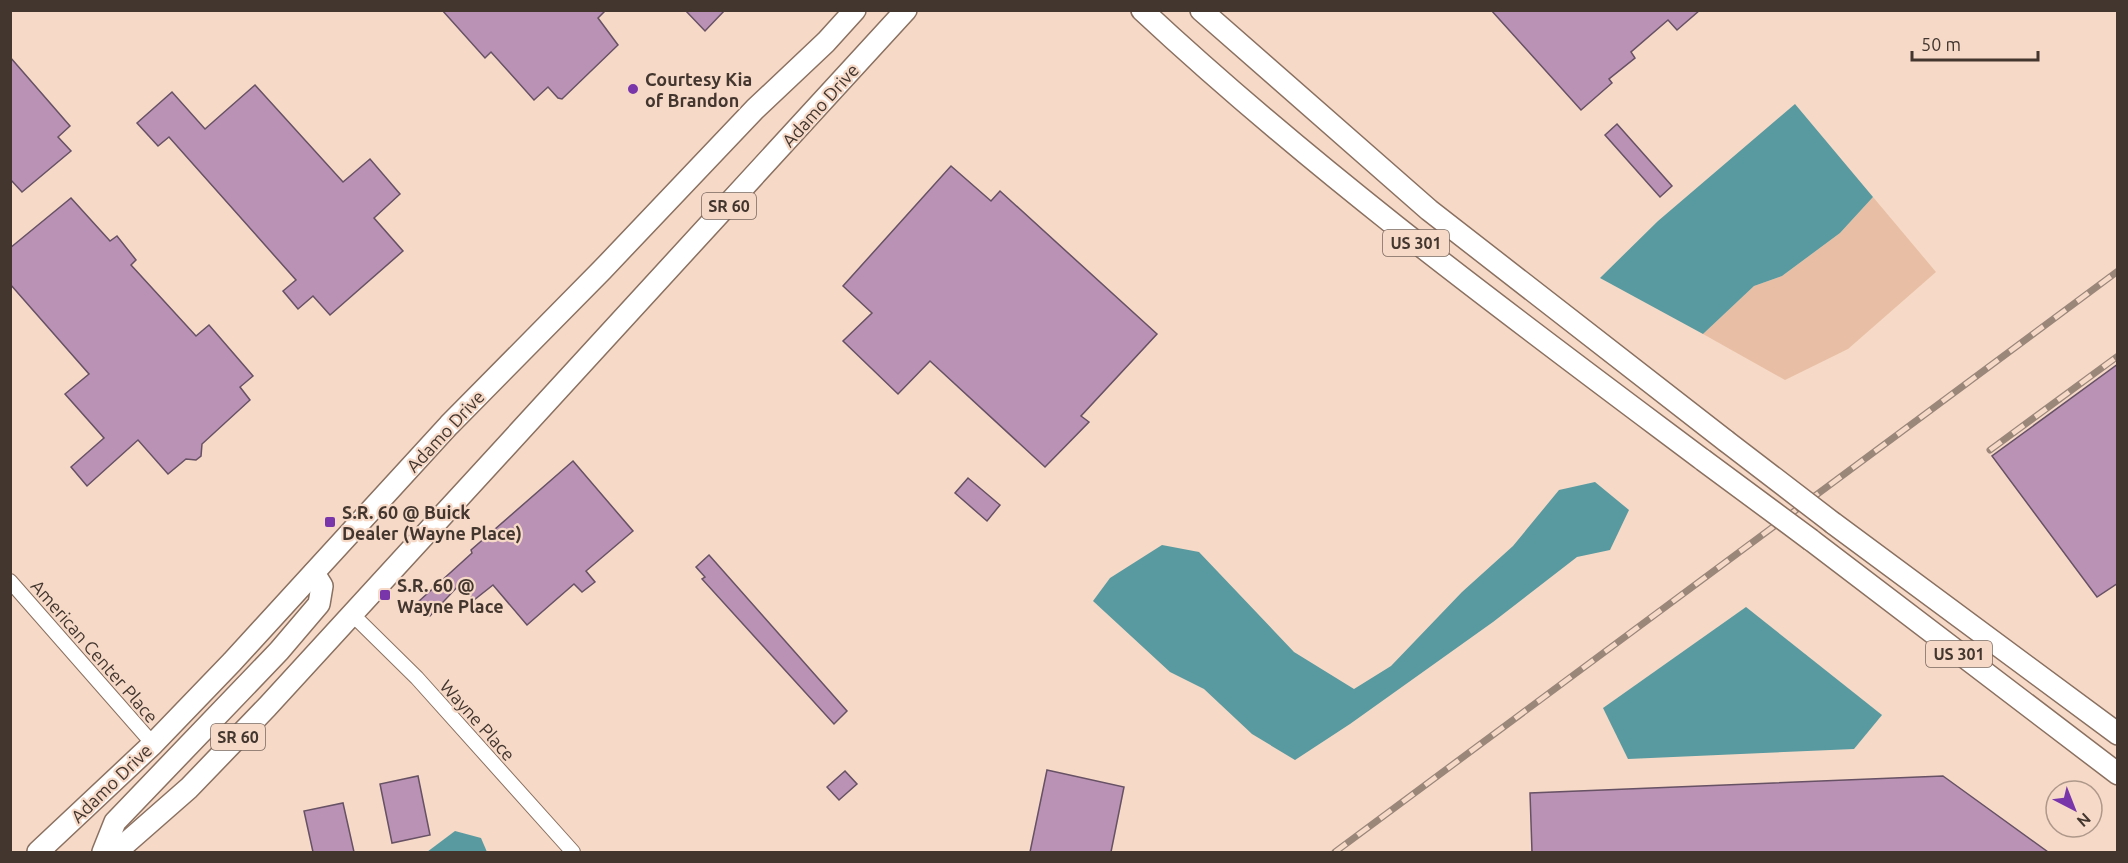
<svg xmlns="http://www.w3.org/2000/svg" width="2128" height="863" font-family="Ubuntu,sans-serif">
	<style>
		.green { fill: #e8bfa5 }
		.water { fill: #589aa0 }
		.building { fill: #ba92b5; stroke: #675164; stroke-width: 1.5 }
		.lines { fill: none; stroke-linecap: round; stroke-linejoin: round }
		.minor-casing { stroke: #8a7060; stroke-width: 16 }
		.primary-casing { stroke: #8a7060; stroke-width: 24 }
		.minor { stroke: #fff; stroke-width: 14 }
		.primary { stroke: #fff; stroke-width: 21 }
		.rail-casing { stroke: #9b867a; stroke-width: 7 }
		.rail { stroke: #f6d9c7; stroke-width: 4.5; stroke-dasharray: 14; stroke-linecap: butt }
		.primary-bridge-casing { stroke: #8a7060; stroke-width: 24; stroke-linecap: butt }
		.primary-bridge { stroke: #fff; stroke-width: 21 }
		.poi-dot { fill: #7836aa; stroke: #f6d9c7; stroke-width: 2 }
		.labels { text-anchor: middle; dominant-baseline: central; stroke-width: 4.5; stroke-linejoin: round; paint-order: stroke }
		.shield { fill: #f6d9c7; stroke: #78675d; stroke-width: 1.5 }
		.shield-label { font-size: 16px; font-weight: bold; fill: #42362f }
		.poi-label { font-size: 18px; font-weight: bold; fill: #42362f; stroke: #f6d9c7; text-anchor: start }
		.street-label { font-size: 18px; fill: #42362f; stroke: #f6d9c7 }
	</style>
	<rect width="100%" height="100%" fill="#f6d9c7"/>
	<!-- green -->
	<polygon class="green" points="1873,197 1936,272 1848,349 1785,380 1703,334 1754,286 1782,276 1840,233"/>
	<!-- water -->
	<g class="water">
		<polygon points="1795,104 1873,197 1840,233 1782,276 1754,286 1703,334 1600,278 1658,221"/>
		<polygon points="1595,482 1629,510 1610,550 1577,557 1493,622 1350,724 1295,760 1252,734 1204,689 1170,672 1093,601 1110,578 1162,545 1199,552 1294,652 1354,689 1391,666 1462,592 1513,546 1559,490"/>
		<polygon points="1746,607 1882,715 1854,749 1628,759 1603,708"/>
		<polygon points="455,831 481,838 487,852 427,852"/>
	</g>
	<!-- building -->
	<g class="building">
		<polygon points="442,10 606,10 598,18 618,45 562,99 558,98 548,87 534,100 491,52 485,58"/>
		<polygon points="685,10 725,10 705,31"/>
		<polygon points="1491,10 1700,10 1677,30 1668,20 1631,52 1635,58 1609,79 1612,83 1581,110"/>
		<polygon points="10,57 70,126 58,137 71,151 22,192 10,179"/>
		<polygon points="255,85 343,182 370,159 400,194 374,218 403,251 330,315 313,296 298,309 283,291 296,280 169,137 158,146 137,123 172,92 205,129"/>
		<polygon points="1617,124 1672,186 1660,197 1605,135"/>
		<polygon points="951,166 991,201 1000,191 1157,334 1081,416 1089,422 1045,467 930,361 898,394 843,341 872,313 843,286"/>
		<polygon points="71,198 110,241 117,236 136,260 131,265 196,336 209,325 253,376 240,387 250,400 202,444 201,456 196,460 186,459 168,474 138,440 87,486 71,467 104,438 65,394 89,374 10,284 10,248"/>
		<polygon points="2118,364 2118,583 2097,597 1992,456"/>
		<polygon points="573,461 633,531 586,571 595,582 582,592 574,584 527,625 493,585 474,600 460,584 430,616 418,602 472,553 471,550"/>
		<polygon points="968,478 1000,505 987,521 955,493"/>
		<polygon points="709,555 847,711 834,724 702,579 705,577 696,567"/>
		<polygon points="1047,770 1124,787 1111,852 1030,852"/>
		<polygon points="845,771 857,784 839,800 827,787"/>
		<polygon points="418,776 430,835 392,843 380,784"/>
		<polygon points="1943,776 2048,852 1532,852 1530,793"/>
		<polygon points="343,803 354,852 313,852 304,811"/>
	</g>
	<g class="lines">
		<defs>
			<g id="minor">
				<polyline points="10,581 153,744"/>
				<polyline points="352,614 417,678 573,852"/>
			</g>
			<g id="primary">
				<path d="M1142 10C1318 174 1511 316 1703 460"/>
				<polyline points="1201,10 1429,210 1726,441"/>
				<polyline points="1833,523 2118,734"/>
				<polyline points="1811,540 2118,774"/>
				<polyline points="38,852 153,744 232,662 449,425 602,270 755,109 826,42 855,10"/>
				<polyline points="103,852 115,822 279,651 319,604 322,586 314,573"/>
				<polyline points="116,852 189,788 267,707 906,10"/>
			</g>
		</defs>
		<!-- minor casing -->
		<use href="#minor" class="minor-casing"/>
		<!-- primary casing -->
		<use href="#primary" class="primary-casing"/>
		<!-- minor -->
		<use href="#minor" class="minor"/>
		<!-- primary -->
		<use href="#primary" class="primary"/>
		<defs>
			<g id="rail">
				<polyline points="1990,450 2118,356"/>
				<polyline points="1335,852 2118,271"/>
			</g>
		</defs>
		<!-- rail casing -->
		<use href="#rail" class="rail-casing"/>
		<!-- rail -->
		<use href="#rail" class="rail"/>
		<defs>
			<g id="primary-bridge">
				<polyline points="1726,441 1833,523"/>
				<polyline points="1703,460 1811,540"/>
			</g>
		</defs>
		<!-- primary-bridge casing -->
		<use href="#primary-bridge" class="primary-bridge-casing"/>
		<!-- primary-bridge -->
		<use href="#primary-bridge" class="primary-bridge"/>
	</g>
	<!-- markers -->
	<g class="poi-dot">
		<circle cx="633" cy="89" r="6"/>
		<rect x="324" y="516" width="12" height="12" rx="3"/>
		<rect x="379" y="589" width="12" height="12" rx="3"/>
	</g>
	<g class="labels">
		<!-- shield labels -->
		<g class="shield">
			<rect x="702" y="193" width="54" height="26" rx="4.5"/>
			<rect x="1383" y="230" width="66" height="26" rx="4.5"/>
			<rect x="1926" y="641" width="66" height="26" rx="4.5"/>
			<rect x="211" y="724" width="54" height="26" rx="4.5"/>
		</g>
		<g class="shield-label">
			<text x="729" y="206">SR 60</text>
			<text x="1416" y="243">US 301</text>
			<text x="1959" y="654">US 301</text>
			<text x="238" y="737">SR 60</text>
		</g>
		<!-- poi labels -->
		<g class="poi-label">
			<text x="645" y="79">Courtesy Kia<tspan x="645" dy="21">of Brandon</tspan></text>
			<text x="342" y="512">S.R. 60 @ Buick<tspan x="342" dy="21">Dealer (Wayne Place)</tspan></text>
			<text x="397" y="585">S.R. 60 @<tspan x="397" dy="21">Wayne Place</tspan></text>
		</g>
		<!-- street labels -->
		<g class="street-label">
			<text transform="translate(820 105) rotate(-48)">Adamo Drive</text>
			<text transform="translate(445 431) rotate(-47)">Adamo Drive</text>
			<text transform="translate(95 651) rotate(49)">American Center Place</text>
			<text transform="translate(478 720) rotate(48)">Wayne Place</text>
			<text transform="translate(111 783) rotate(-44)">Adamo Drive</text>
		</g>
	</g>
	<!-- border -->
	<rect width="2128" height="863" fill="none" stroke="#42362f" stroke-width="24"/>
	<!-- north arrow -->
	<g transform="translate(2074 809) rotate(138)"><circle r="28" fill="#f6d9c7" stroke="#ae988a" stroke-width="1.5"/>
	<path d="M0-4.5L10 22L0 15L-10 22Z" fill="#7836aa"/>
	<text y="-9" font-size="16" font-weight="bold" text-anchor="middle" fill="#42362f">N</text>
	</g>
	<!-- scale -->
	<path d="M1912 51v9h126v-9" fill="none" stroke="#42362f" stroke-width="3"/>
	<text x="1921" y="51" font-size="18" fill="#42362f" stroke="#f6d9c7" stroke-width="4.5" paint-order="stroke">50 m</text>
</svg>
